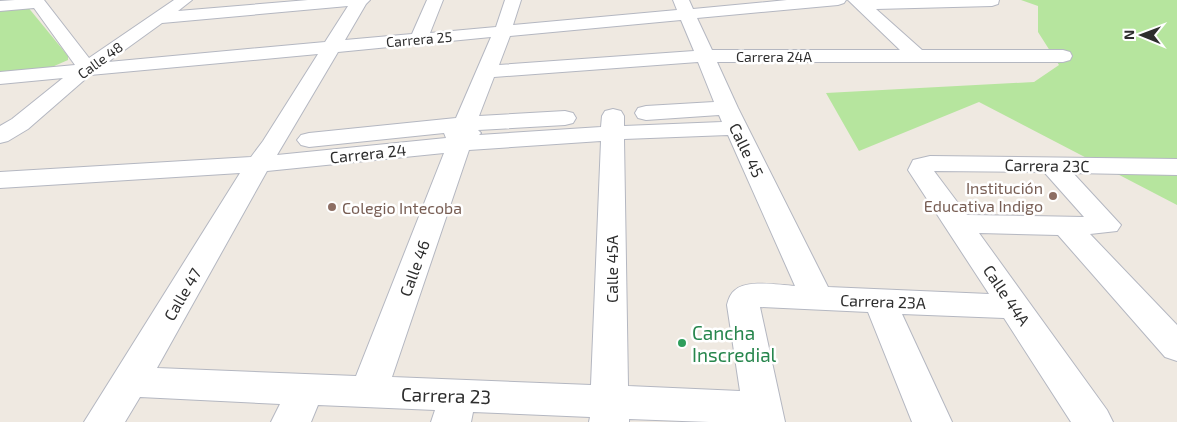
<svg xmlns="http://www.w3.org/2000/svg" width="1177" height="422" font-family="'Exo 2',sans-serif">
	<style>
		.green { fill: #b6e59e }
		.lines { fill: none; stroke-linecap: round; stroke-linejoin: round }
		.minor-casing { stroke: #b4b7c1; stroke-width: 2 }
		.minor { fill: #fff; fill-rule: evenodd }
		.education-dot { fill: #8d6e63; stroke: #fff; stroke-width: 2 }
		.leisure-dot { fill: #2e9e5b; stroke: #fff; stroke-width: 2 }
		.labels { text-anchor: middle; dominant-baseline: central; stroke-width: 5; stroke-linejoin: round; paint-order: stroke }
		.far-street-label { font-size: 14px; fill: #2e2e2e; stroke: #fff }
		.street-label { font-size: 16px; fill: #2e2e2e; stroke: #fff }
		.education-label { font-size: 16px; fill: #785e54; stroke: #fff; text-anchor: end }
		.near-leisure-label { font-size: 19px; fill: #27864d; stroke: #fff; text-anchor: start }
		.near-street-label { font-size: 19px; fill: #2e2e2e; stroke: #fff }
	</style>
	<rect width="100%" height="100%" fill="#efe9e1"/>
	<!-- green -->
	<g class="green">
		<polygon points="1021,0 1177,0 1177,205 979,102 859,151 826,93 1034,82 1059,65 1038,32 1038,6"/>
		<polygon points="27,6 68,56 68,60 52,67 0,74 0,8"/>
	</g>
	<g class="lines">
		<defs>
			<path id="minor" d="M15 0H44L89 58 174 0H192L178 11 308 0H370L366 4 345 40 412 34 427 0H443L430 33 496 27 505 0H521L513 25 677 10 673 0H689L693 9 787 0H846L844 3 838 5 697 18 712 50H900L848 0H999L998 4 992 6 876 9 922 50H1063L1070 52 1072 56 1070 60 1063 62H717L738 108 828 287 989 294 908 170 913 160 930 156 1177 159V175L1073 173 1121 225 1117 231 1090 234 1177 325V361L1165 357 1058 235 979 233 1107 410 1113 422H1071L1004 318 902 314 952 422H912L868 312 760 307 785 422H709L629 419V422H589L590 417 473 412 471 422H431L435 410 318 405 311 422H271L280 404 140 397 125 422H84L240 173 0 188V172L251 157 263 141 318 54 90 75 28 129 8 141 0 143V126L12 119 63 78 0 84V72L75 65 34 8 0 11V1ZM348 6 325 42 108 62 162 23ZM681 20 694 51 499 65 510 36ZM491 37 456 118 309 133 301 135 297 140 301 145 309 147 444 133 446 138 277 155 338 52ZM698 62 714 102 646 106 638 108 635 113 638 118 646 120 719 115 722 122 624 126V116L621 111 613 109 605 111 602 116 601 127 479 135 481 133 478 130 565 125 573 123 576 118 573 113 565 111 479 116 494 77ZM728 135 795 286C780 285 745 279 734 291 730 294 728 301 727 305L740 391 628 386 624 139ZM601 141 591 385 392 377 469 150ZM444 153 356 376 157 368 267 171ZM934 171 1044 172 1084 217 967 215Z"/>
		</defs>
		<!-- minor casing -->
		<use href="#minor" class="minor-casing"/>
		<!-- minor -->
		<use href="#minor" class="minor"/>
	</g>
	<!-- markers -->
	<g class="education-dot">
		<circle cx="1053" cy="196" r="5"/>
		<circle cx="332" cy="207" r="5"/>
	</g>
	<circle class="leisure-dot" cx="682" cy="343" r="5"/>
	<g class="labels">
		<!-- far-street labels -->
		<g class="far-street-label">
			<text transform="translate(419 39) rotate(-5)">Carrera 25</text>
			<text x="774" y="56">Carrera 24A</text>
			<text transform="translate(100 60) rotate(-36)">Calle 48</text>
		</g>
		<!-- street labels -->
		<g class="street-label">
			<text transform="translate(747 150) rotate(64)">Calle 45</text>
			<text transform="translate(368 153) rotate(-6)">Carrera 24</text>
			<text transform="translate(1047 165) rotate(1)">Carrera 23C</text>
			<text transform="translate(414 268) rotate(-70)">Calle 46</text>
			<text transform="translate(611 269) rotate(-90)">Calle 45A</text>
			<text transform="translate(182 294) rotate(-60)">Calle 47</text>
			<text transform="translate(1007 295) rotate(56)">Calle 44A</text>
			<text transform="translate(883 301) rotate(2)">Carrera 23A</text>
		</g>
		<!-- education labels -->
		<g class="education-label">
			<text x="1043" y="187">Institución<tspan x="1043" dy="18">Educativa Indigo</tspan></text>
			<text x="342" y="207" text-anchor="start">Colegio Intecoba</text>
		</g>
		<!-- near-leisure labels -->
		<g class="near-leisure-label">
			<text x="692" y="332">Cancha<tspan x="692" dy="22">Inscredial</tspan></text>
		</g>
		<!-- near-street labels -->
		<g class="near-street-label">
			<text transform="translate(446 395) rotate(2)">Carrera 23</text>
		</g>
	</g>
	<!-- north arrow -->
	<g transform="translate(1142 35) rotate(271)" stroke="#ffffff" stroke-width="4" paint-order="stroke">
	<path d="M0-4L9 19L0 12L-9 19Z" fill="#2e2e2e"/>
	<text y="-8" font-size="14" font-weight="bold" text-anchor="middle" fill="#2e2e2e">N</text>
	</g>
</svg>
